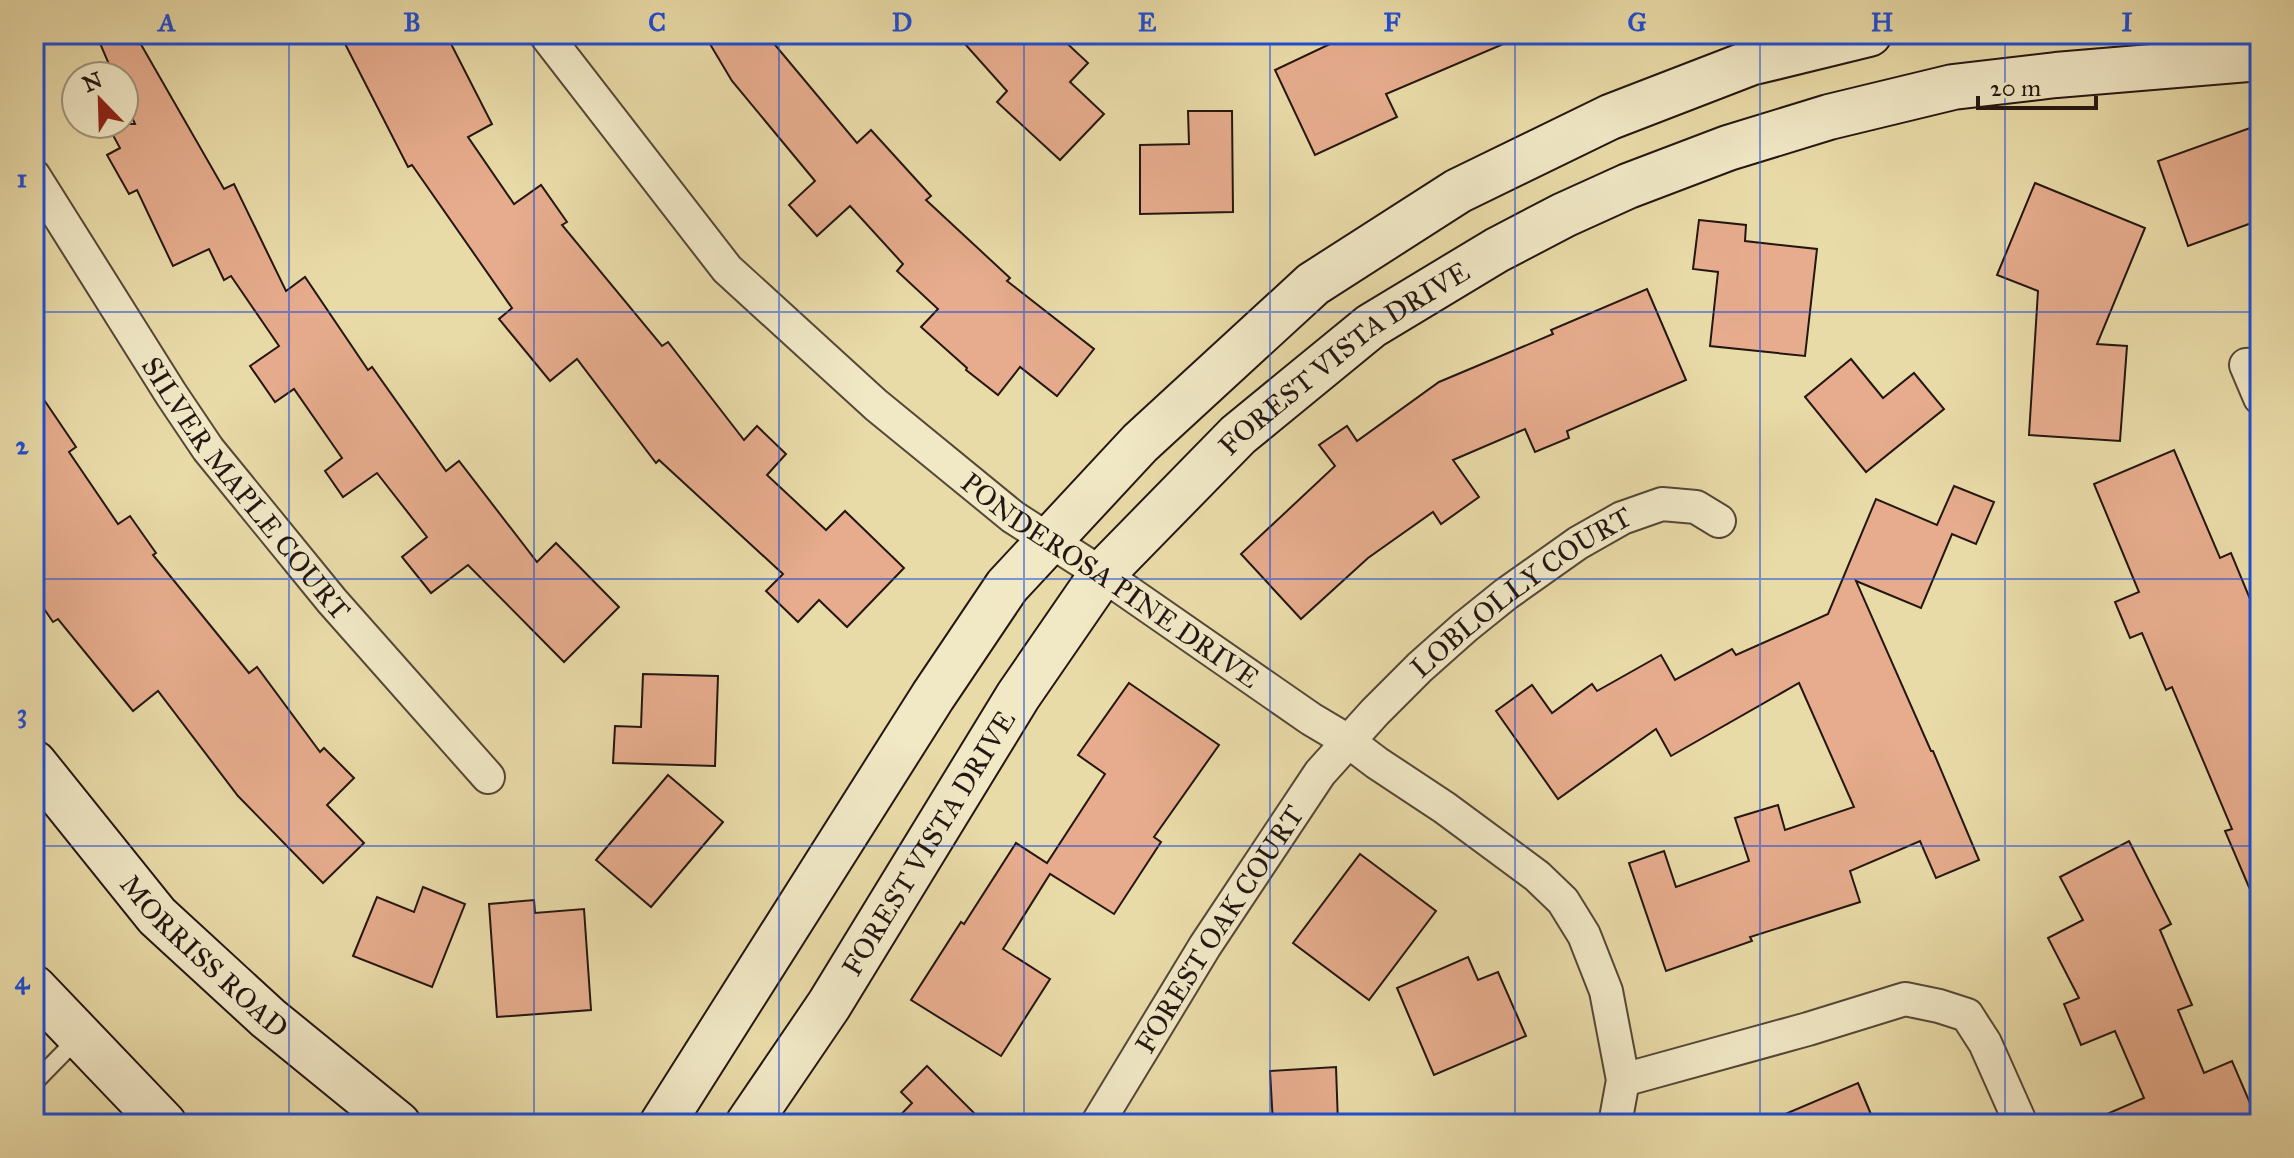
<svg xmlns="http://www.w3.org/2000/svg" width="2294" height="1158" font-family="'IM FELL Great Primer',serif">
	<style>
		.building { fill: #e6ac8d; stroke: #241611; stroke-width: 2 }
		.lines { fill: none; stroke-linecap: round; stroke-linejoin: round }
		.lane-casing { stroke: #554737; stroke-width: 20 }
		.street-casing { stroke: #554737; stroke-width: 36 }
		.secondary-casing { stroke: #241611; stroke-width: 48 }
		.lane { stroke: #f1e8c6; stroke-width: 16 }
		.street { stroke: #f1e8c6; stroke-width: 32 }
		.secondary { stroke: #f1e8c6; stroke-width: 44 }
		.grid { fill: none; stroke: #1d4ed8; stroke-width: 2; stroke-opacity: 0.55 }
		.labels { text-anchor: middle; dominant-baseline: central; stroke-width: 7; stroke-linejoin: round; paint-order: stroke }
		.street-label { font-size: 28px; fill: #241611; stroke: #f1e8c6 }
		.neatline { fill: none; stroke: #1d4ed8; stroke-width: 3 }
		.grid-label { font-size: 26px; text-anchor: middle; font-weight: bold; fill: #1d4ed8 }
	</style>
	<rect width="100%" height="100%" fill="#e9dba8"/>
	<filter id="stains"><feTurbulence type="fractalNoise" baseFrequency=".0025" numOctaves="4"/><feColorMatrix values="0 0 0 0 .2 0 0 0 0 .09 0 0 0 0 .02 0 0 0 .5 -.17"/></filter>
	<radialGradient id="worn" r=".72"><stop offset=".6" stop-color="#630" stop-opacity="0"/><stop offset="1" stop-color="#630" stop-opacity=".3"/></radialGradient>
	<!-- building -->
	<g class="building">
		<polygon points="96,34 135,34 224,189 234,184 286,291 305,277 368,370 372,367 446,471 459,461 537,562 556,543 619,607 564,662 468,565 431,593 402,557 427,537 377,473 343,497 325,471 342,458 294,389 275,402 250,366 279,346 231,276 224,280 209,249 173,266 137,190 129,194 107,155 120,148 107,124 135,124 124,99 124,76 114,76"/>
		<polygon points="340,34 446,34 492,124 468,137 514,204 541,185 567,222 562,225 662,346 668,342 744,440 757,426 786,454 767,475 826,530 845,511 904,568 847,627 819,600 798,622 766,591 783,574 659,460 656,463 577,359 550,381 499,319 512,308 412,165 408,167"/>
		<polygon points="704,34 766,34 857,143 871,130 931,196 926,200 1010,278 1007,281 1094,349 1057,396 1020,367 998,395 966,370 967,368 921,327 938,309 897,271 903,264 850,206 817,236 789,205 815,181 732,81"/>
		<polygon points="956,34 1057,34 1088,63 1070,82 1104,114 1060,160 997,102 1007,91"/>
		<polygon points="1351,34 1527,34 1386,94 1397,117 1315,155 1275,70"/>
		<polygon points="1188,111 1232,111 1233,212 1140,214 1140,145 1189,144"/>
		<polygon points="2250,128 2260,156 2260,220 2188,246 2158,161"/>
		<polygon points="2035,183 2145,228 2097,344 2127,346 2120,441 2029,435 2038,291 1997,275"/>
		<polygon points="1699,220 1746,225 1745,241 1817,249 1805,356 1710,346 1718,272 1693,269"/>
		<polygon points="1647,289 1686,380 1567,431 1569,438 1535,452 1525,429 1453,460 1479,497 1441,524 1433,512 1368,558 1301,619 1241,554 1335,466 1319,445 1347,426 1357,441 1439,382 1553,334 1551,330"/>
		<polygon points="1851,359 1883,398 1914,373 1944,409 1866,472 1805,397"/>
		<polygon points="34,385 76,447 69,452 118,524 130,516 156,553 153,555 249,673 257,667 320,752 324,748 354,778 327,805 364,843 323,883 238,796 158,691 133,711 58,619 53,622 34,594"/>
		<polygon points="2174,450 2220,558 2231,553 2260,623 2260,913 2225,831 2232,829 2172,687 2166,690 2142,633 2130,638 2115,602 2139,592 2094,484"/>
		<polygon points="1954,486 1994,502 1976,544 1952,534 1921,608 1856,581 1931,751 1933,751 1979,860 1936,878 1920,841 1850,871 1860,902 1750,937 1752,941 1666,971 1629,863 1664,851 1676,887 1749,861 1735,818 1778,805 1785,830 1854,807 1799,683 1671,756 1656,729 1558,799 1496,711 1532,685 1552,713 1592,684 1597,691 1661,655 1675,680 1732,649 1736,655 1828,614 1876,499 1937,525"/>
		<polygon points="643,674 718,676 715,766 613,763 615,726 641,727"/>
		<polygon points="1129,683 1219,745 1154,837 1161,842 1114,914 1050,874 1003,949 1050,979 1001,1056 911,1000 961,922 964,924 1016,843 1047,863 1105,774 1078,755"/>
		<polygon points="668,775 723,822 651,907 596,860"/>
		<polygon points="2129,841 2171,924 2160,930 2192,1005 2178,1010 2204,1073 2232,1061 2259,1124 2084,1124 2144,1098 2115,1031 2081,1045 2064,1004 2079,998 2048,938 2083,920 2060,877"/>
		<polygon points="1360,854 1436,911 1369,1000 1293,943"/>
		<polygon points="423,887 465,904 432,987 353,956 377,897 414,912"/>
		<polygon points="534,900 535,913 584,909 591,1010 497,1017 489,904"/>
		<polygon points="1468,957 1478,980 1498,972 1526,1036 1434,1075 1397,988"/>
		<polygon points="927,1066 985,1124 892,1124 912,1103 901,1092"/>
		<polygon points="1336,1067 1338,1124 1273,1124 1270,1071"/>
		<polygon points="1858,1083 1875,1124 1762,1124"/>
	</g>
	<g class="lines">
		<defs>
			<polyline id="lane" points="34,1083 79,1037"/>
			<g id="street">
				<path id="s1" d="M545 34 727 269 876 405 1013 517 1102 574 1311 719 1348 741 1377 763 1445 808 1537 876 1563 901 1584 935 1606 991 1623 1080 1615 1124"/>
				<path id="s2" d="M34 176 171 394 208 449 332 601 488 777"/>
				<polyline points="2260,364 2246,365 2260,398"/>
				<polyline points="1623,1080 1808,1029 1905,999 1939,1006 1967,1015 1985,1043 2021,1124"/>
				<path id="s3" d="M1097 1124 1205 946 1320 773 1375 712 1420 667 1465 627 1506 594 1578 543 1622 518 1662 504 1696 507 1719 521"/>
			</g>
			<g id="secondary">
				<path id="s4" d="M34 763 157 916 268 1018 398 1124"/>
				<polyline points="34,988 164,1124"/>
				<polyline points="662,1124 933,696 1007,586 1140,443 1313,284 1458,191 1610,117 1750,63 1869,34"/>
				<path id="s5" d="M748 1124 829 1005 1018 696 1102 574 1238 435 1371 326 1497 250 1564 215 1628 186 1728 148 1829 117 1953 87 2056 75 2260 58"/>
			</g>
		</defs>
		<!-- lane casing -->
		<use href="#lane" class="lane-casing"/>
		<!-- street casing -->
		<use href="#street" class="street-casing"/>
		<!-- secondary casing -->
		<use href="#secondary" class="secondary-casing"/>
		<!-- lane -->
		<use href="#lane" class="lane"/>
		<!-- street -->
		<use href="#street" class="street"/>
		<!-- secondary -->
		<use href="#secondary" class="secondary"/>
	</g>
	<!-- grid -->
	<path class="grid" d="M289 34V1124M534 34V1124M779 34V1124M1024 34V1124M1270 34V1124M1515 34V1124M1760 34V1124M2005 34V1124M34 312H2260M34 579H2260M34 846H2260"/>
	<g class="labels">
		<!-- street labels -->
		<g class="street-label">
			<text stroke="none"><textPath href="#s5" startOffset="980">FOREST VISTA DRIVE</textPath></text>
			<text stroke="none"><textPath href="#s2" startOffset="378">SILVER MAPLE COURT</textPath></text>
			<text stroke="none"><textPath href="#s1" startOffset="792">PONDEROSA PINE DRIVE</textPath></text>
			<text stroke="none"><textPath href="#s3" startOffset="688">LOBLOLLY COURT</textPath></text>
			<text stroke="none"><textPath href="#s5" startOffset="334">FOREST VISTA DRIVE</textPath></text>
			<text stroke="none"><textPath href="#s3" startOffset="230">FOREST OAK COURT</textPath></text>
			<text stroke="none"><textPath href="#s4" startOffset="258">MORRISS ROAD</textPath></text>
		</g>
	</g>
	<!-- margin -->
	<rect width="2294" height="1158" fill="none" stroke="#e9dba8" stroke-width="88"/>
	<!-- north arrow -->
	<g transform="translate(100 100) rotate(337)"><circle r="38" fill="#f1e8c6" stroke="#9f947e" stroke-width="2"/>
	<path d="M0-6L14 30L0 20L-14 30Z" fill="#8f2418"/>
	<text y="-12" font-size="22" font-weight="bold" text-anchor="middle" fill="#241611">N</text>
	</g>
	<!-- scale -->
	<path d="M1978 96v12h118v-12" fill="none" stroke="#241611" stroke-width="4"/>
	<text x="1990" y="96" font-size="24" fill="#241611" stroke="#f1e8c6" stroke-width="6" paint-order="stroke">20 m</text>
	<rect x="44" y="44" width="2206" height="1070" class="neatline"/>
	<g class="grid-label">
		<text x="167" y="31">A</text>
		<text x="412" y="31">B</text>
		<text x="657" y="31">C</text>
		<text x="902" y="31">D</text>
		<text x="1147" y="31">E</text>
		<text x="1392" y="31">F</text>
		<text x="1637" y="31">G</text>
		<text x="1882" y="31">H</text>
		<text x="2127" y="31">I</text>
		<text x="22" y="187">1</text>
		<text x="22" y="454">2</text>
		<text x="22" y="722">3</text>
		<text x="22" y="989">4</text>
	</g>
	<rect width="100%" height="100%" filter="url(#stains)"/>
	<rect width="100%" height="100%" fill="url(#worn)"/>
</svg>
